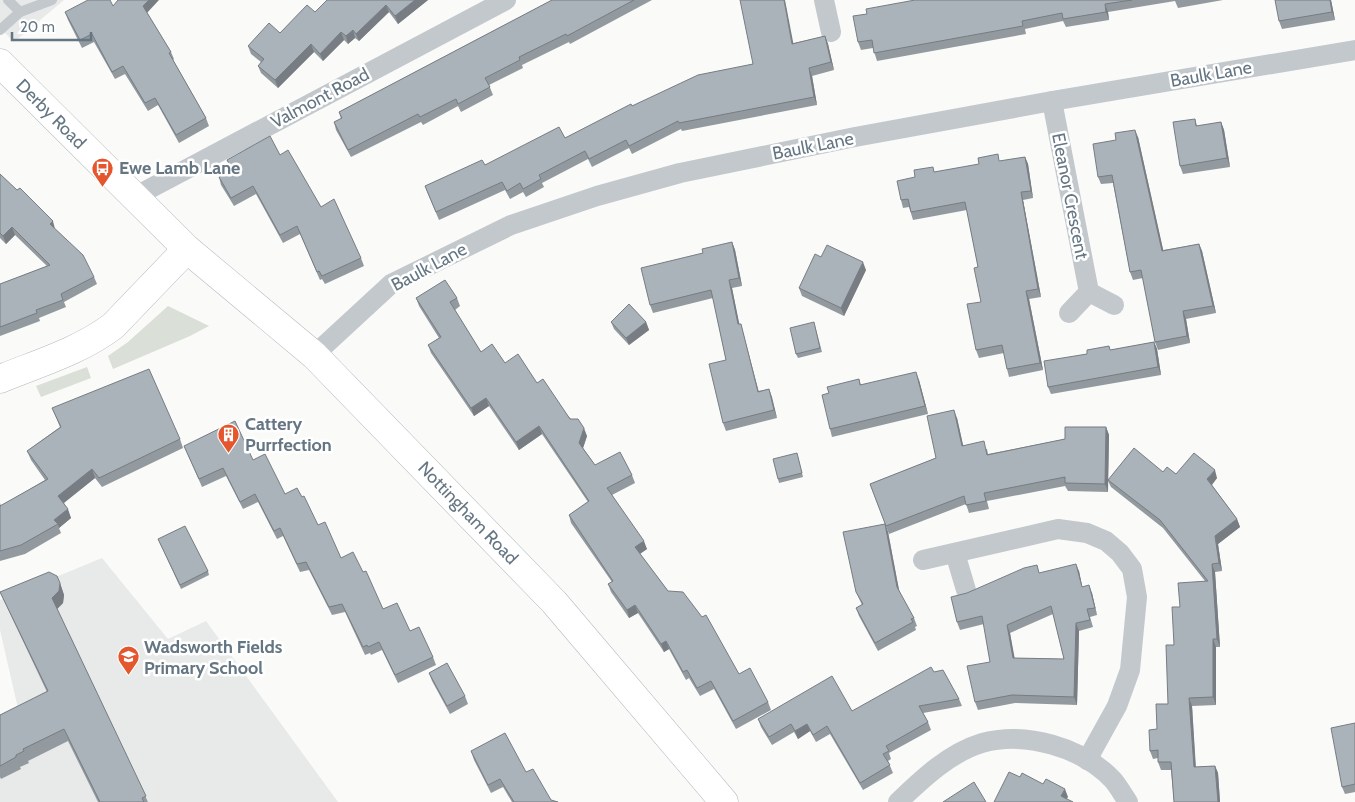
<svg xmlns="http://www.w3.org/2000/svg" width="1355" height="802" font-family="Cabin,sans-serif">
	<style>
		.built { fill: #e8e9e9 }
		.green { fill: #dadfd7 }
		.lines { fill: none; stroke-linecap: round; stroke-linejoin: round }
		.secondary-casing { stroke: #b3babf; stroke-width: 29 }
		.lane { stroke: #c3c8cc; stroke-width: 10 }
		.street { stroke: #c3c8cc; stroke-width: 20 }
		.secondary { stroke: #fff; stroke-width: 28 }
		.wall { fill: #929a9f; fill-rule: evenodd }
		.shaded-wall { fill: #777d82 }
		.building { fill: #aab3b9; stroke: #777d82; fill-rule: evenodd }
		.labels { text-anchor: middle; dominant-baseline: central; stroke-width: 5; stroke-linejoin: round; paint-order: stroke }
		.street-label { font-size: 18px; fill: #657683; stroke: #fff }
		.poi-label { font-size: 18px; font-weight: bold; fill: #657683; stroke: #fff; text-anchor: start }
	</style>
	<rect width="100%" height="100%" fill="#fafaf8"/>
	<!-- built -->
	<g class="built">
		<polygon points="0,0 64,0 14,42 0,28"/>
		<polygon points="102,558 168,639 206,621 338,802 0,802 0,722 19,713 0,630 0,600"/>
	</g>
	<!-- green -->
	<g class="green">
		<polygon points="168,306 209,326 190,336 113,369 108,356 128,342"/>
		<polygon points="87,367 91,378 41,397 36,386"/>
	</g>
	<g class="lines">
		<defs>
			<g id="secondary">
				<polyline points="0,63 187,249 314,355 554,602 724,802"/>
				<path d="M0 379C39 363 80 351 113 326L187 249"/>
			</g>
		</defs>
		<!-- secondary casing -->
		<use href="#secondary" class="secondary-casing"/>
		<!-- lane -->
		<g class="lane">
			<polyline points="20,12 52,0"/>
			<polyline points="0,30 20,12 8,0"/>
		</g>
		<!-- street -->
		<g class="street">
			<polyline points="824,0 831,32"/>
			<polyline points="1052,101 1089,292"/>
			<polyline points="134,197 506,0"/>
			<polyline points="1069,313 1089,292 1114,305"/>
			<polyline points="314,355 391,284 511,225 597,196 680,173 855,137 1052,101 1355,50"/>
			<polyline points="955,553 966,590"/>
			<polyline points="923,560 1058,529 1087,533 1106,541 1120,553 1132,569 1137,597 1130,670 1117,706 1087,760"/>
			<path d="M898 802C922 779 949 753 982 743 1025 731 1082 747 1113 780 1119 787 1123 795 1128 802"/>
		</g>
		<!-- secondary -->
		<use href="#secondary" class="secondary"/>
	</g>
	<!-- wall -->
	<g class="wall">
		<polygon points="327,0 428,0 398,24 389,12 359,41 355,38 348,44 344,40 323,61 314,52 278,88 261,73 258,66 261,62 251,54 248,46 280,33 315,12"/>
		<polygon points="552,0 652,0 570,44 569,42 522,65 523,68 489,85 493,95 461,112 458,106 423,125 421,122 351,157 336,130 334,122 341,119 339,112"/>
		<polygon points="925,0 1223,0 1178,8 1175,1 1108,12 1109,20 1066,27 1063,21 1025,29 1026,34 877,61 873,48 861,50 858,42 867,14"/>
		<polygon points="1331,0 1335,20 1282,29 1279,21"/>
		<polygon points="113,6 147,13 171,52 174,59 173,60 206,118 209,126 179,143 158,105 148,111 125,74 115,79 94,42 82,48 68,20 65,12"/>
		<polygon points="825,36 828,44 834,70 812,76 817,105 682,131 681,129 632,154 629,148 592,167 588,159 542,183 544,187 526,197 523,192 510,199 505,190 439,220 428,194 425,186 485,165 565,138 632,106 753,64 794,43"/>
		<polygon points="1195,119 1197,126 1221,122 1224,130 1230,167 1183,174 1180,166"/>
		<polygon points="1138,137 1163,250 1199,244 1202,251 1216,313 1186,319 1190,343 1158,350 1155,342 1143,278 1133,280 1130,272 1113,183 1101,184 1098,177"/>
		<polygon points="280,155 321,207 361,258 364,266 325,284 322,279 320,280 300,234 283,243 256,194 234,206 221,185 219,177 231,170 227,160"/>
		<polygon points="1025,157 1028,164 1033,198 1023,200 1041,297 1029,299 1043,370 1009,377 1007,369 1004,353 979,358 976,350 981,302 978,267 967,210 913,220 909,207 903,208 901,200 935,172"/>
		<polygon points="0,174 55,229 94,277 97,284 64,302 66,307 39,318 40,321 0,336 0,284 47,266 15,235 6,244 0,238"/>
		<polygon points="732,242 735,250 742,286 732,288 739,324 741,324 743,332 758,391 769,389 777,418 726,431 723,423 726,360 713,298 653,313 650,305 703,253"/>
		<polygon points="821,257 866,270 844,316 802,296 799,288"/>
		<polygon points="416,298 457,298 460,306 455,310 481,352 505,363 537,383 587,436 583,448 595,465 632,475 635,483 612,495 647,549 640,554 668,591 739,674 768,702 771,710 736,729 714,689 700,696 689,678 686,680 669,649 664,652 638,613 629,618 611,592 608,584 612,582 571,523 569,515 588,502 542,434 519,450 489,406 474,416 431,353 428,345 439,338 419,306"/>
		<polygon points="611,322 646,322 649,330 629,345 614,329"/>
		<polygon points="815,326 822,352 798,358 796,354"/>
		<polygon points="1154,342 1157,349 1161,375 1051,394 1048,387 1111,350"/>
		<polygon points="859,379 861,385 919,380 928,414 832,437 830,429 829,393"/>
		<polygon points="52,408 180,439 183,448 102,487 95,478 64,503 71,518 59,528 61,533 25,554 0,561 0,503 1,506 45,480 31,460 27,451 60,427"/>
		<polygon points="957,418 963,445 987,449 988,454 1065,439 1106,427 1109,435 1108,479 1163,472 1176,474 1217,478 1212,485 1237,519 1240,527 1218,544 1222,571 1215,572 1220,647 1216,647 1216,705 1192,706 1196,767 1215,766 1218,773 1220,802 1174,802 1171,770 1161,770 1158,762 1158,758 1153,759 1150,751 1157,729 1168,704 1174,645 1180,607 1205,581 1163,528 1111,487 1108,481 1108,492 1068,491 1065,486 987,501 989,509 969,513 966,504 889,534 870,484 936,458"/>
		<polygon points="184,446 253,460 285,494 318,525 341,558 363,572 383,609 410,631 433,657 436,665 398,683 382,650 371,655 370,653 365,655 345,612 332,615 309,570 300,572 283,536 277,539 258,502 243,509 226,476 202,487"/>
		<polygon points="798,457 803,477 779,483 778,479"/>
		<polygon points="885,524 888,532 899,591 914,618 917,626 915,627 916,630 878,651 859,616 856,608 862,605 856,592"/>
		<polygon points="158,539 208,571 209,575 181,589"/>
		<path d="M1079 571 1082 587 1092 593 1097 615 1090 617 1093 627 1079 631 1077 705 1015 703 978 710 975 702 990 662 984 624 960 630 957 622 1040 573ZM1053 614 1064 659 1014 658 1010 633Z"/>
		<polygon points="60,583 64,595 63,603 57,609 148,802 98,802 68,741 28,761 29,763 20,767 21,769 1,779 0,777 0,715 47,692 5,603 0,592"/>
		<polygon points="934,672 959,699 962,706 923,713 928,722 931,730 889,753 891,759 888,761 893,773 863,790 830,734 816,742 810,731 798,739 794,732 772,745 761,727 758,719 852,711"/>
		<polygon points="429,673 465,696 468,704 450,714 432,681"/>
		<polygon points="1355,723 1355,792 1345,794 1342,787"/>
		<polygon points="471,751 526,772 551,800 558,802 512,802 503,787 491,793 474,760"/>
	</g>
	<!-- shaded-wall -->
	<g class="shaded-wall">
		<polygon points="149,0 159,0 146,14 143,6"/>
		<polygon points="415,0 428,0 398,24 395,16"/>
		<polygon points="784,0 785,0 795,52 792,44"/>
		<polygon points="1330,0 1331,0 1335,20 1332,12"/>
		<polygon points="1105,4 1108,12 1109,20 1106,12"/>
		<polygon points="386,5 389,12 359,41 356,34"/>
		<polygon points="353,30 355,38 348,44 346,36"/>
		<polygon points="341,32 344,40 323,61 320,54"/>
		<polygon points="825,36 828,44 834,70 831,62"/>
		<polygon points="311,44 314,52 278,88 275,80"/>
		<polygon points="809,68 812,76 817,105 814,97"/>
		<polygon points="1221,122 1224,130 1230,167 1227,158"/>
		<polygon points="1135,130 1138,137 1165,258 1162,251"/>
		<polygon points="1025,157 1028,164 1033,198 1031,191"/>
		<polygon points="1021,192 1023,200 1041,297 1038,289"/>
		<polygon points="53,221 55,229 50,224"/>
		<polygon points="12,227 15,235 6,244 3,236"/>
		<polygon points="732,242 735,250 742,286 739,278"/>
		<polygon points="1199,244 1202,251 1216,313 1213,306"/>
		<polygon points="863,262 866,270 844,316 841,308"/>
		<polygon points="729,280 732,288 741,332 738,324"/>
		<polygon points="1026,291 1029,299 1043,370 1040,363"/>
		<polygon points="1183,311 1186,319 1190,343 1187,336"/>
		<polygon points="646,322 649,330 629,345 626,338"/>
		<polygon points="741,324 743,332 761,400 758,392"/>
		<polygon points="1154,342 1157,349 1161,375 1158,367"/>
		<polygon points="916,372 919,380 928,414 925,406"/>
		<polygon points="769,389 772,397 777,418 774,410"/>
		<polygon points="486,398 489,406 474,416 471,408"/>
		<polygon points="954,410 957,418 965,454 962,446"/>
		<polygon points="539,426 542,434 519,450 516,442"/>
		<polygon points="1106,427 1109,435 1108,492 1105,484"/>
		<polygon points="584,428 587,436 582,451 579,443"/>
		<polygon points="92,469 95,478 61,505 58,496"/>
		<polygon points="1215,470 1217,478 1210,487 1207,479"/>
		<polygon points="68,509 71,518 59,528 58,524 54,520"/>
		<polygon points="1237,519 1240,527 1218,544 1222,571 1219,563 1215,536"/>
		<polygon points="885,524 888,532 900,595 897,587"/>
		<polygon points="644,541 647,549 638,555 635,547"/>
		<polygon points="1076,564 1079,571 1084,595 1082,587"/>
		<polygon points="1212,564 1215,572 1220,647 1217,639"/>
		<polygon points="60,583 64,595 63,603 56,610 52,598"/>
		<polygon points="1089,585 1092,593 1097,615 1095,608"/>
		<polygon points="635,605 638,613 629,618 627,610"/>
		<polygon points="1076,623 1079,631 1077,705 1074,697"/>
		<polygon points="1007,625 1010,633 1016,665 1013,658"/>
		<polygon points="1213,639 1216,647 1216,705 1213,697"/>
		<polygon points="666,641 669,649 664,652 661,644"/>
		<polygon points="1189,698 1192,706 1196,775 1194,767"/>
		<polygon points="807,724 810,731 798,739 795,731"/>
		<polygon points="1215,766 1218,773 1220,802 1218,802"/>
		<polygon points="1065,789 1068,797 1065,802 1061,796"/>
	</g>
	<!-- building -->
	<g class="building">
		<polygon points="88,0 110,0 113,6 118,0 149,0 143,6 171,52 169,53 206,118 176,135 155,98 145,103 123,66 112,72 92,34 80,40 65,12"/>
		<polygon points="327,0 415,0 395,16 386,5 356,34 353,30 346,36 341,32 320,54 311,44 275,80 258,66 264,59 248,46 269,23 280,33 307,5 315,12"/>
		<polygon points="552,0 634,0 567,36 566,34 519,57 520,60 485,78 490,87 458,104 456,99 420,117 418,114 348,150 334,122 342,118 339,112"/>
		<polygon points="740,0 784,0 792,44 825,36 831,62 809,68 814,97 679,123 678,121 629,146 626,140 589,159 585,151 539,175 541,179 523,189 520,183 507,191 502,182 436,212 425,186 482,160 485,165 559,127 565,138 631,104 632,106 698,75 753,64"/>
		<polygon points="915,0 1132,0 1105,4 1106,12 1063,19 1062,13 1022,21 1023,26 874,53 872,40 858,42 853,16 867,14 866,9"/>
		<polygon points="1275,0 1330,0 1332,12 1279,21"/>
		<polygon points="1195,119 1196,126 1221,122 1227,158 1180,166 1173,122"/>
		<polygon points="1135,130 1162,251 1199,244 1213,306 1183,311 1187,336 1155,342 1141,270 1130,272 1112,175 1098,177 1093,144 1116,140 1115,133"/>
		<polygon points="270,136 280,155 288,150 321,207 334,199 361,258 322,276 319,271 317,272 297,226 280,235 253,186 231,198 219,177 232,169 227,160"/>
		<polygon points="998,154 999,161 1025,157 1031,191 1021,192 1038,289 1026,291 1040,363 1007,369 1002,345 976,350 967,304 981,302 974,268 978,267 965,202 911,212 908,199 901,200 897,181 915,177 914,170 933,167 934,172 979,164 978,158"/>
		<polygon points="0,174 17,190 20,188 53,221 50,224 83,255 94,277 61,294 63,300 36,310 37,313 0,327 0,284 50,265 12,227 3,236 0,233"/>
		<polygon points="732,242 739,278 729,280 738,324 741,324 758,392 769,389 774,410 723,423 709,364 726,360 711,290 650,305 641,268 703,253 702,249"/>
		<polygon points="827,245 863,262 841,308 799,288 815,254 821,257"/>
		<polygon points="445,280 457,298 450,302 481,352 492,344 505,363 518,354 537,383 543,379 570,419 578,419 584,428 579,443 595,465 620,452 632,475 607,488 644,541 635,547 668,591 683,592 702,617 706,615 739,674 750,668 768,702 733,721 711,681 697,688 687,670 683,672 666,641 661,644 635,605 627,610 608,584 613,581 569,515 589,501 539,426 516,442 486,398 471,408 428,345 441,337 416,298"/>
		<polygon points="629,304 646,322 626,338 611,322"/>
		<polygon points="814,322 820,348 796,354 790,328"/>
		<polygon points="1154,342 1158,367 1048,387 1044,361 1087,354 1087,350 1109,346 1110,350"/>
		<polygon points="149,369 180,439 99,478 92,469 58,496 68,509 54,520 58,524 21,545 0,551 0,505 0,506 48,479 27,451 61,427 52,408"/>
		<polygon points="916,372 925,406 830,429 822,395 829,393 827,387 859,379 860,385"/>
		<polygon points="954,410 962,446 984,441 987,455 1065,439 1065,427 1106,427 1105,484 1065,483 1065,477 984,493 986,501 966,505 964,496 886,526 870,484 936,458 927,416"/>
		<polygon points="235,421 253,460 265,454 285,494 297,488 302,497 304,496 318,525 325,522 341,558 353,552 363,572 366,571 383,609 397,603 410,631 419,627 433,657 395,675 379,642 368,647 367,645 363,647 342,604 329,607 306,562 297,564 280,528 274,531 255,494 240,502 223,468 199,479 184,446"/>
		<polygon points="1134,448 1163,472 1167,467 1176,474 1194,453 1215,470 1207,479 1237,519 1215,536 1219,563 1212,564 1217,639 1213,639 1213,697 1189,698 1194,767 1215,766 1218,802 1174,802 1171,762 1158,762 1158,750 1150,751 1149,730 1157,729 1156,704 1168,704 1166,645 1174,645 1172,607 1180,607 1178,583 1208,581 1160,520 1108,480"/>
		<polygon points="797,453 802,473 778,479 773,459"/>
		<polygon points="885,524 897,587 914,618 911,619 913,622 875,643 856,608 863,604 856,592 843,532"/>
		<polygon points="185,526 208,571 180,585 158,539"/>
		<path d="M1076 564 1082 587 1089 585 1095 608 1087 609 1090 620 1076 623 1074 697 1012 695 975 702 967 666 990 662 982 616 957 622 951 597 967 593 1024 568 1037 565 1039 573ZM1051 606 1064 659 1013 658 1007 625Z"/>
		<polygon points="49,572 57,576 60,583 59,591 52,598 146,796 142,798 144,802 100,802 64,729 23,749 24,751 16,755 16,757 0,766 0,715 48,691 0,592"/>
		<polygon points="447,663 465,696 447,706 429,673"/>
		<polygon points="931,667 934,672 943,670 959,699 919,706 928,722 886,746 889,751 883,754 890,765 860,783 827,726 813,735 807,724 795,731 791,724 769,737 758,719 832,676 852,711"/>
		<polygon points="1355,723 1355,784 1342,787 1331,728"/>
		<polygon points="505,733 526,772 533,769 551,800 558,802 514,802 500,779 488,785 471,751"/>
		<polygon points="1009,772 1020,777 1022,773 1043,784 1046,779 1065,789 1061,796 1073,802 994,802"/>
		<polygon points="974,782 986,802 943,802"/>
	</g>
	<!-- icons -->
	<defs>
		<symbol id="bus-pin" viewBox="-11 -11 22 30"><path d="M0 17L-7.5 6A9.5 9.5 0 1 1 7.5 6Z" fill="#e4572e" stroke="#fff"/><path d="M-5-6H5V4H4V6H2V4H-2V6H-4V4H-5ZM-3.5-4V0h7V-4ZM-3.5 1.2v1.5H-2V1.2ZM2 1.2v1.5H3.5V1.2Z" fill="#fff"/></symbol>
		<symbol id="building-pin" viewBox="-11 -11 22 30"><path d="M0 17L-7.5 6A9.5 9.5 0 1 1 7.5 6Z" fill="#e4572e" stroke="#fff"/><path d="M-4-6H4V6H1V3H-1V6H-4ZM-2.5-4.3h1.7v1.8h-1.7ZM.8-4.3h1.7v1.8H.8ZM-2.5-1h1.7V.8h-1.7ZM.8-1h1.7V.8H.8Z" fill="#fff"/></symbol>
		<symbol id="school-pin" viewBox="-11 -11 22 30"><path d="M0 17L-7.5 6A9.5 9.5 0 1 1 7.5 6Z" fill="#e4572e" stroke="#fff"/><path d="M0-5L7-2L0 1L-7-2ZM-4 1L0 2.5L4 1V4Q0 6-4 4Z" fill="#fff"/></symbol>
	</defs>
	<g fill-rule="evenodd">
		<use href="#bus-pin" x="90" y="156" width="25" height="34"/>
		<use href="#building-pin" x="216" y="422" width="25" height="34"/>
		<use href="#school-pin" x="116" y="644" width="25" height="34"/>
	</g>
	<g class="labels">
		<!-- street labels -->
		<g class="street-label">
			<text transform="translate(1211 74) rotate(-10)">Baulk Lane</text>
			<text transform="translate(320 98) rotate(-28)">Valmont Road</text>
			<text transform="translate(51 114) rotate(45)">Derby Road</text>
			<text transform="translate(813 146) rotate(-11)">Baulk Lane</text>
			<text transform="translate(1070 196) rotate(79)">Eleanor Crescent</text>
			<text transform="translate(429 267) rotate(-28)">Baulk Lane</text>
			<text transform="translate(468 513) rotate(46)">Nottingham Road</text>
		</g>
		<!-- poi labels -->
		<g class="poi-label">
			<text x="119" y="168">Ewe Lamb Lane</text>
			<text x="245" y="424">Cattery<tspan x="245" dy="21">Purrfection</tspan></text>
			<text x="144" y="647">Wadsworth Fields<tspan x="144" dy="21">Primary School</tspan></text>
		</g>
	</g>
	<!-- scale -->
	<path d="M12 32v8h79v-8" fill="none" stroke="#657683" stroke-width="2.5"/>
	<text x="20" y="32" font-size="15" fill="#657683" stroke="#ffffff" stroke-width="4" paint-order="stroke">20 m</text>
</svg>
